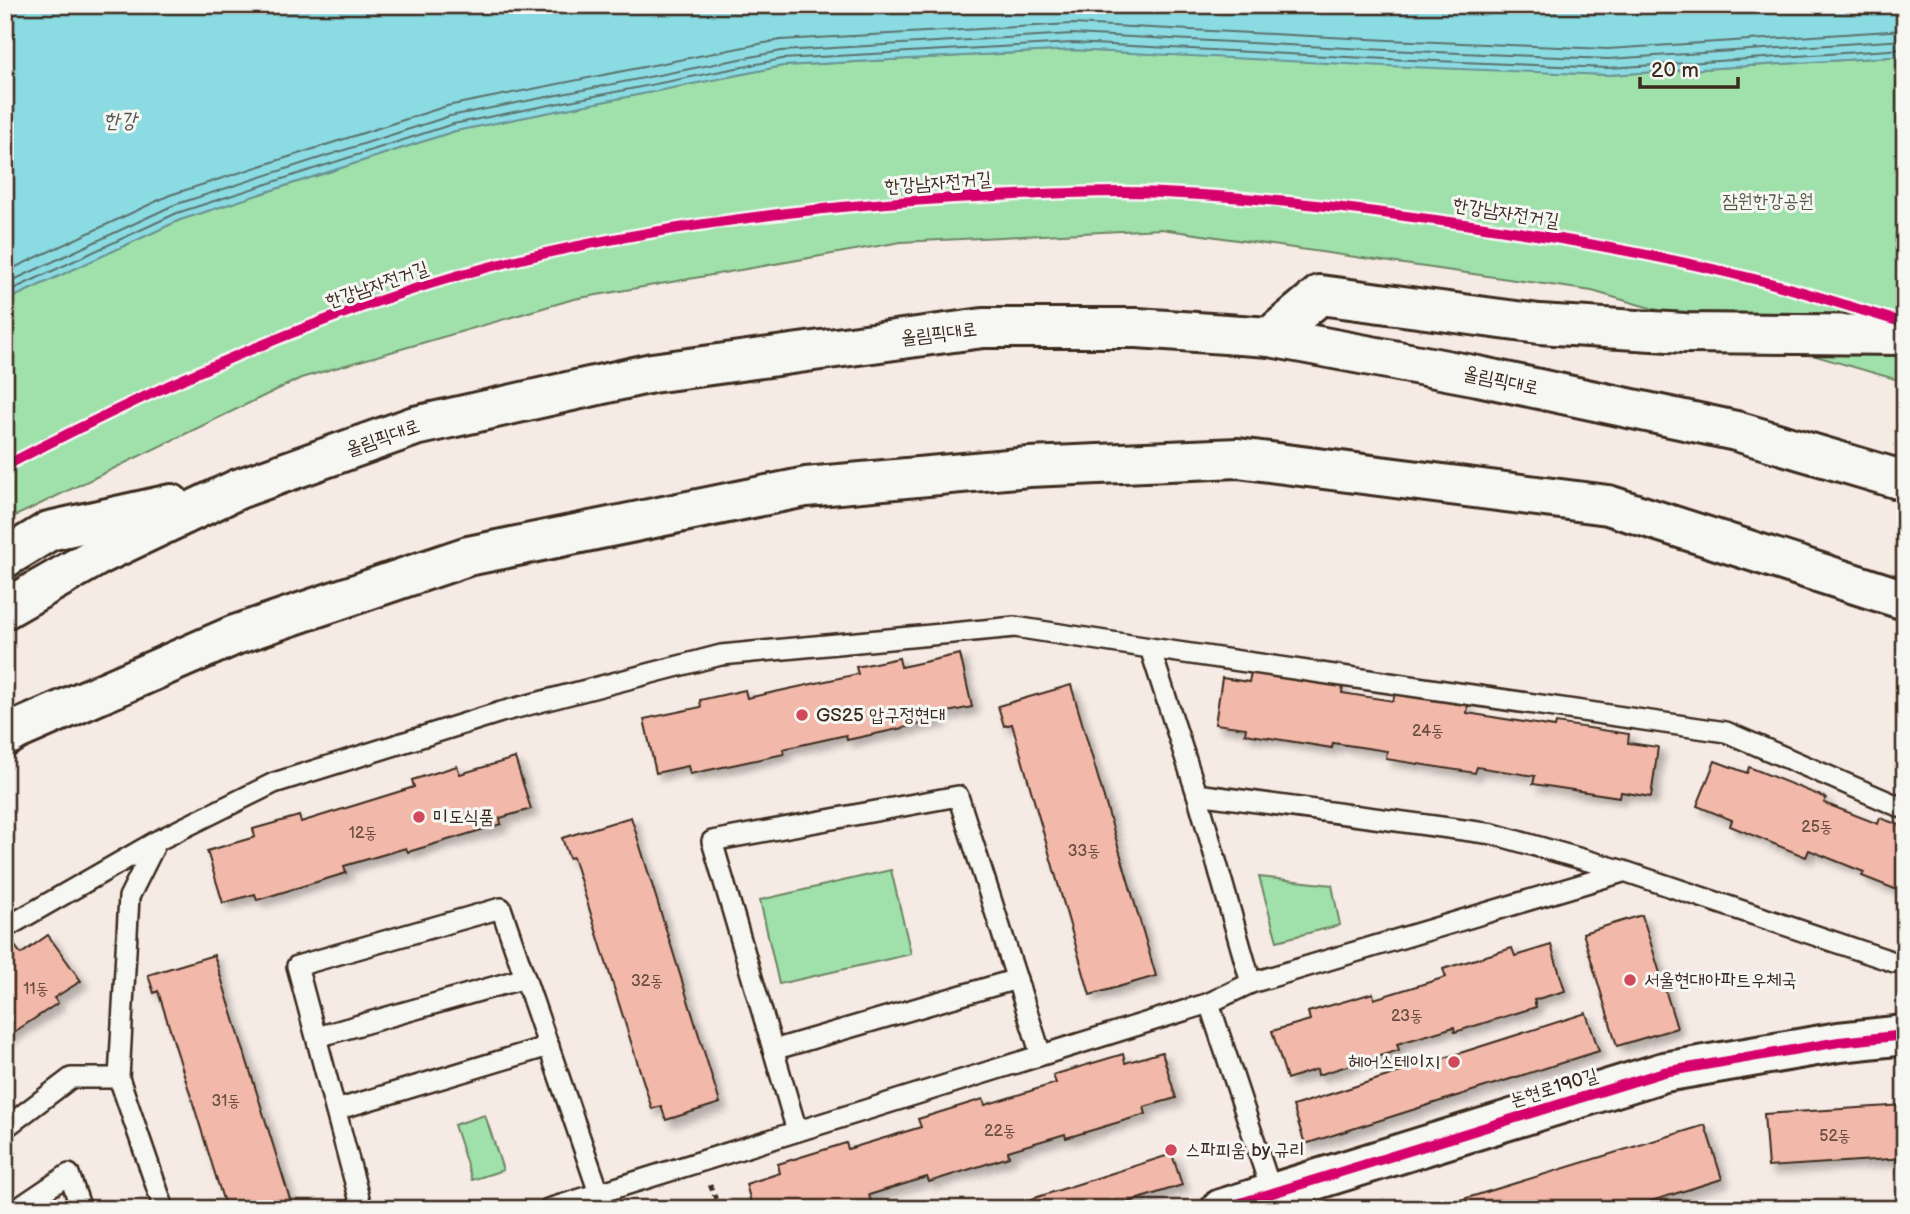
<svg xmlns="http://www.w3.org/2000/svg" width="1910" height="1214" font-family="'Balsamiq Sans','Poor Story',sans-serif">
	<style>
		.green { fill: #9fe0ab; stroke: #6d8564; stroke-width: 2 }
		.water { fill: #8adbe2; stroke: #6a9494; stroke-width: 2 }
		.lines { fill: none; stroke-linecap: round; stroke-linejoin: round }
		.shore { stroke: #5b716c; stroke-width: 2 }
		.building { fill: #f2b9aa; stroke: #3b2a1e; stroke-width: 2; filter: url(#shadow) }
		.lane-casing { stroke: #3b2a1e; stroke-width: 24 }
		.street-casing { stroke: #3b2a1e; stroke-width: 44 }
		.highway-casing { stroke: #3b2a1e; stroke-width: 44 }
		.path { stroke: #3b2a1e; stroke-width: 4.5; stroke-dasharray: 5 5; stroke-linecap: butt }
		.lane { stroke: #f6f6f2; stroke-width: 19 }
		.street { stroke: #f6f6f2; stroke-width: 38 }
		.highway { stroke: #f6f6f2; stroke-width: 38 }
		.cycleway-casing { stroke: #f6f6f2; stroke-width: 15 }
		.cycleway { stroke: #d6006c; stroke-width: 10 }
		.poi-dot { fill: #d1495b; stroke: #f6f6f2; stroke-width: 2.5 }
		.labels { text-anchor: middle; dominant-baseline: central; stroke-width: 6; stroke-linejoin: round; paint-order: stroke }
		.number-label { font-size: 16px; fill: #694e41 }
		.street-label { font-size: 19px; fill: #3b2a1e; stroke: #f6f6f2 }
		.park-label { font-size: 19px; fill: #545841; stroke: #f6f6f2 }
		.poi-label { font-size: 19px; fill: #3b2a1e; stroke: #f6f6f2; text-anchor: start }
		.water-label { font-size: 21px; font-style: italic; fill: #4f564f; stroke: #f6f6f2 }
	</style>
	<defs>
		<filter id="shadow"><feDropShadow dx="6" dy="6" stdDeviation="3.5" flood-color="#0004"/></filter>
	</defs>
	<rect width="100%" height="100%" fill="#f5eae4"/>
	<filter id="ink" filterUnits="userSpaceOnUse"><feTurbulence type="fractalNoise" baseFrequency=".0143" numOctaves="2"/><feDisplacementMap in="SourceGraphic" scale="14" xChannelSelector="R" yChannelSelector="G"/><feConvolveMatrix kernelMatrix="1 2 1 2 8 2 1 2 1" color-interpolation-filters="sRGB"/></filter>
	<g filter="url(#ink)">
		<!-- green -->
		<g class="green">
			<polygon points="1072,50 1608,75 1905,56 1905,382 1592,291 1161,229 901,242 574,299 301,378 5,521 5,301 180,220 455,131 783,66"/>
			<polygon points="891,870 911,954 779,984 760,900"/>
			<polygon points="1259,877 1332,885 1340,925 1277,941"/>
			<polygon points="485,1115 503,1170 472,1180 454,1125"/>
		</g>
		<!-- water -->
		<polygon class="water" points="5,5 1905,5 1905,56 1608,75 1386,66 1072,50 783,66 455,131 180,220 5,301"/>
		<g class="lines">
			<!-- shore -->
			<g class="shore">
				<polyline points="5,272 170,195 447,106 780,40 1072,24 1388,40 1608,49 1905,30"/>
				<polyline points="5,284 174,205 450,116 781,51 1072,34 1387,50 1608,59 1905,40"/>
				<polyline points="5,293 177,213 453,124 782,59 1072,43 1387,59 1608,68 1905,49"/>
			</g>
		</g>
		<!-- building -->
		<g class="building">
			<polygon points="960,654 972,707 938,714 940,720 847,740 846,735 783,749 784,754 690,774 688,766 656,773 644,719 701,707 700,700 745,690 747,698 858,674 856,667 899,658 901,667"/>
			<polygon points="1251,672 1343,686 1342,693 1393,701 1395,694 1468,705 1467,713 1555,727 1556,723 1629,734 1628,743 1658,747 1651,797 1621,792 1620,797 1533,784 1535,776 1477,767 1475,773 1386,759 1387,751 1333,743 1332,748 1245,734 1246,728 1215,724 1222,678 1249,682"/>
			<polygon points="1071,685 1156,976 1090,995 1012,724 1004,726 998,706"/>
			<polygon points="515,758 531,809 500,818 501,824 408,852 406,848 344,866 346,873 257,900 255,894 223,903 207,851 255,837 253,829 299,816 301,822 414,787 412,780 457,766 460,774"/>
			<polygon points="1715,761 1747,773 1749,767 1826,798 1824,803 1878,824 1880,818 1905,827 1905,893 1862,876 1864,872 1809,850 1806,857 1730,826 1732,820 1697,806"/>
			<polygon points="631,817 720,1103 666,1120 661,1106 652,1109 573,857 569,858 562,838"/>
			<polygon points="1642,915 1677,1028 1617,1046 1583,933"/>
			<polygon points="48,935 81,981 54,998 58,1003 5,1038 5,952 15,946 21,954"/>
			<polygon points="1551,945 1565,991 1534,1000 1536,1007 1455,1032 1454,1027 1397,1044 1399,1050 1318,1075 1317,1069 1287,1079 1272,1031 1310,1020 1308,1012 1373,993 1374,999 1446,977 1443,969 1512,948 1515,956"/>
			<polygon points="214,955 293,1209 226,1209 158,991 154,993 148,975"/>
			<polygon points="1586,1013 1599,1051 1305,1144 1293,1106"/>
			<polygon points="1162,1052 1176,1098 1144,1107 1146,1114 1066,1138 1065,1134 1008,1151 1009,1157 929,1182 927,1177 869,1195 872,1205 858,1209 753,1209 746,1184 780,1173 778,1164 846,1143 848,1149 921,1127 918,1119 983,1099 985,1105 1056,1083 1053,1075 1123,1054 1125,1063"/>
			<polygon points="1905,1105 1905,1158 1768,1167 1764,1114"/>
			<polygon points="1705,1125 1722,1179 1626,1209 1431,1209"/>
			<polygon points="1172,1154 1182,1185 1107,1209 1000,1209"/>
		</g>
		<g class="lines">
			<defs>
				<g id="lane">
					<polyline points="1150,648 1726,732 1905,809"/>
					<polyline points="1197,794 1493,834 1624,871 1894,962"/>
					<polyline points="5,928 157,841"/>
					<polyline points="1251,983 1623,872"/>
					<polyline points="317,1037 525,978"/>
					<polyline points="773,1050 1017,979"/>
					<polyline points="336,1110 549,1046"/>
					<polyline points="5,1128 71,1078 119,1078"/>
					<polyline points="797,1131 712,841 958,796 1041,1055"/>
					<polyline points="17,1209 69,1174 81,1209"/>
					<polyline points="164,1209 119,1078 129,897 157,841 274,783 501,712 721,655 1015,627 1150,648 1197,794 1251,983 1209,1003 1272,1193"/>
					<polyline points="362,1209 297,966 501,908 599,1193"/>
					<polyline points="548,1209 1209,1003"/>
				</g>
				<polyline id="street" points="1221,1209 1664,1072 1839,1042 1905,1035"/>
				<g id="highway">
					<polyline points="1270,337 1320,295 1539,324 1685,333 1905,335"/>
					<polyline points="5,558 49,531 171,504"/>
					<polyline points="5,609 101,554 238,489 415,426 652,373 983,328 1137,328 1270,337 1478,376 1736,431 1905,481"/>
					<polyline points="5,737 17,730 235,635 468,556 806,487 1029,467 1238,458 1608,505 1905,600"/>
				</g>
			</defs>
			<!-- lane casing -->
			<use href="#lane" class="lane-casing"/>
			<!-- street casing -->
			<use href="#street" class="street-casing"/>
			<!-- highway casing -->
			<use href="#highway" class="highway-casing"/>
			<!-- path -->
			<polyline class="path" points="710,1185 720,1209"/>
			<!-- lane -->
			<use href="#lane" class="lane"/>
			<!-- street -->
			<use href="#street" class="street"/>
			<!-- highway -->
			<use href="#highway" class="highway"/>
			<defs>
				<g id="cycleway">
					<path d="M5 466C133 399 265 338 402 293 526 251 657 229 787 213 872 203 957 197 1042 194 1068 193 1095 192 1121 192 1216 193 1311 203 1405 216 1522 231 1639 250 1754 279 1805 291 1855 309 1905 323"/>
					<polyline points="1221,1209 1664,1072 1839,1042 1905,1035"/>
				</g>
			</defs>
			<!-- cycleway casing -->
			<use href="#cycleway" class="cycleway-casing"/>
			<!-- cycleway -->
			<use href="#cycleway" class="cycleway"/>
		</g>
	</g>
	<!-- markers -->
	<g class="poi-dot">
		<circle cx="802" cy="715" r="7"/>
		<circle cx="419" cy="817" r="7"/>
		<circle cx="1630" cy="980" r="7"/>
		<circle cx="1454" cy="1062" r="7"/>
		<circle cx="1171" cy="1150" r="7"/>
	</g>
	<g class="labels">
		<!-- number labels -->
		<g class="number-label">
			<text x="1428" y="731">24동</text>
			<text x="1817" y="827">25동</text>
			<text x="363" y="833">12동</text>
			<text x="1084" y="851">33동</text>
			<text x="647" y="981">32동</text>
			<text x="36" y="989">11동</text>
			<text x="1407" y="1016">23동</text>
			<text x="226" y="1101">31동</text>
			<text x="1000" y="1131">22동</text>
			<text x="1835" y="1136">52동</text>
		</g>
		<!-- street labels -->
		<g class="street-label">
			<text transform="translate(938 183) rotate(-4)">한강남자전거길</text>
			<text transform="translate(1506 213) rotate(9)">한강남자전거길</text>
			<text transform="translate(377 285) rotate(-19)">한강남자전거길</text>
			<text transform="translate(939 334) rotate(-7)">올림픽대로</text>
			<text transform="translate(1501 381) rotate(12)">올림픽대로</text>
			<text transform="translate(383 438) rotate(-19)">올림픽대로</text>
			<text transform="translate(1554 1088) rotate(-17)">논현로190길</text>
		</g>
		<!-- park labels -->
		<g class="park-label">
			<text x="1768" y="201">잠원한강공원</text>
		</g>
		<!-- poi labels -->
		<g class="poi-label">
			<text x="816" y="715">GS25 압구정현대</text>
			<text x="433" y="817">미도식품</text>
			<text x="1644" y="980">서울현대아파트우체국</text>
			<text x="1440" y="1062" text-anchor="end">헤어스테이지</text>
			<text x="1185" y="1150">스파피움 by 규리</text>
		</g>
		<!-- water labels -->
		<g class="water-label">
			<text x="120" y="120">한강</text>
		</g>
	</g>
	<!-- margin -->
	<rect width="1910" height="1214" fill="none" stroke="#f6f6f2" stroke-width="28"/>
	<rect x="14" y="14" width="1882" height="1186" fill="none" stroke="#3b2a1e" stroke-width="2.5" filter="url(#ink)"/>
	<!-- scale -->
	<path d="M1640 77v10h98v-10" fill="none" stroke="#3b2a1e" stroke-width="3.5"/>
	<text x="1651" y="77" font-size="21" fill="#3b2a1e" stroke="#f6f6f2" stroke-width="5" paint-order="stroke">20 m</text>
</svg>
